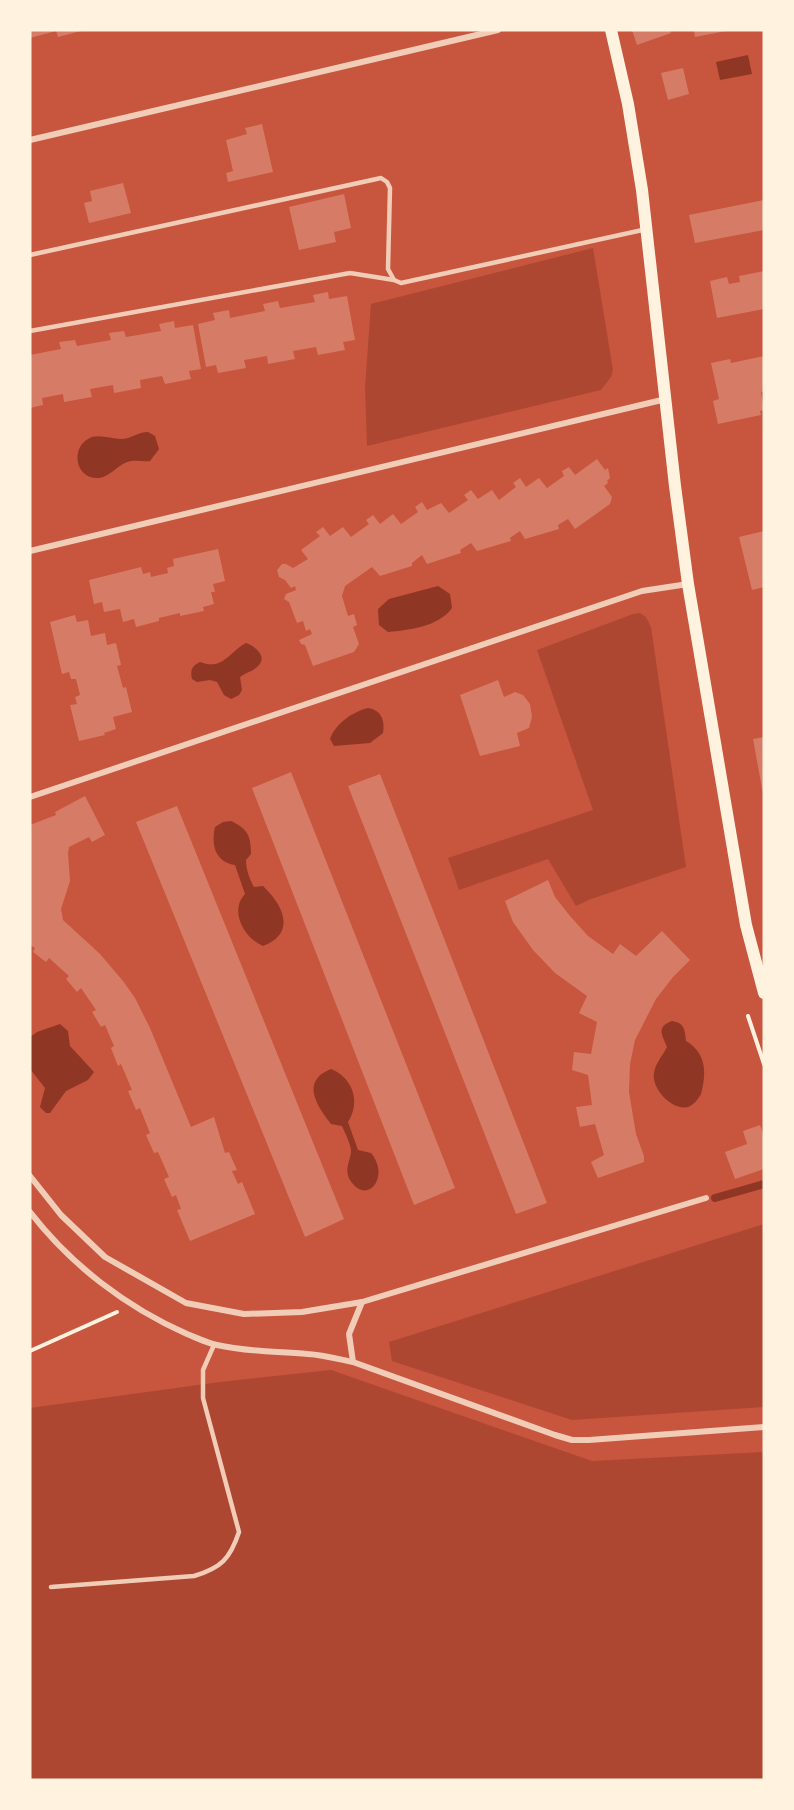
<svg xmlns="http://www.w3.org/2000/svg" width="794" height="1810" font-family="Barlow,sans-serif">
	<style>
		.green { fill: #ae4732 }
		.water { fill: #8f3625 }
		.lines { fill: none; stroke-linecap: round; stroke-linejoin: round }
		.stream { stroke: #8f3625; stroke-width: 8 }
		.building { fill: #d67c66 }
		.path { stroke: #fff3e0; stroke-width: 4 }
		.service { stroke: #f1ccb7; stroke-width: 4.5 }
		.minor { stroke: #f1ccb7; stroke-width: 6 }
		.secondary { stroke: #fff3e0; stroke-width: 12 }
	</style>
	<rect width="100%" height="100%" fill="#c8553d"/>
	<!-- green -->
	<g class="green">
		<polygon points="593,248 613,370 611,377 601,390 367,446 365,388 371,304"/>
		<polygon points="640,613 646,617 651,627 686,867 591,899 576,906 548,859 459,890 448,858 593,810 537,650 633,614"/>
		<polygon points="764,1224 764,1407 572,1420 392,1361 389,1342"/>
		<polygon points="331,1370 592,1461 764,1452 764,1780 30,1780 30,1408 220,1382"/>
	</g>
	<!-- water -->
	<g class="water">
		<polygon points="748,55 752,74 720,80 716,62"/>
		<path d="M148 432 155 436 159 449 150 461C142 462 135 459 127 462 117 466 109 477 99 478 76 480 70 449 88 439 97 433 110 439 121 439 131 439 138 432 148 432Z"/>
		<path d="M438 586 450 594 452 608C438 627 409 630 388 632L379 625 378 609 389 599Z"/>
		<path d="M246 643C255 646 268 657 258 666 254 671 245 673 240 677L242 690 239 695 231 699 224 695 217 682 210 680 197 682 192 679C190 670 192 666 200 662 223 671 229 652 246 643Z"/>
		<path d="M368 708C381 710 385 720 383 733L370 743 334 746 330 739C335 724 352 712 368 708Z"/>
		<path d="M231 821C248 829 251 836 251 854L246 860C246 869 249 878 254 887L263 886C283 905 297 933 263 946 244 938 229 911 245 894L235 865C215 862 211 845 215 827L223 822Z"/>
		<path d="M672 1021C684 1023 685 1029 686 1041 706 1053 707 1072 701 1094 698 1099 694 1105 688 1107 672 1111 651 1088 654 1073 655 1064 663 1055 667 1047 663 1036 655 1027 672 1021Z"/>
		<polygon points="60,1024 68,1031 70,1046 94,1072 88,1080 66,1091 50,1113 46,1113 40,1107 45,1088 30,1069 30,1037 37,1032"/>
		<path d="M331 1069C353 1078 361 1102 348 1122L358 1150 371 1153C390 1176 369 1203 353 1184 343 1172 349 1164 351 1153 352 1146 345 1133 342 1126L331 1124C317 1106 300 1081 331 1069Z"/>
	</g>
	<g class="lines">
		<!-- stream -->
		<polyline class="stream" points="715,1198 764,1184"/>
	</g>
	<!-- building -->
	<g class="building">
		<polygon points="30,30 56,30 56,31 30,38"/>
		<polygon points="56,30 81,30 81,31 58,37"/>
		<polygon points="632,30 670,30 671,33 637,45"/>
		<polygon points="694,30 726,30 726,31 695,37"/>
		<polygon points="683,68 689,94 668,100 661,73"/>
		<polygon points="262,124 273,172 228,182 226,173 233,171 226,140 247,134 245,128"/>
		<polygon points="123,183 131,213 89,223 84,203 92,201 90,191"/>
		<polygon points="344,194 351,228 334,232 336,242 299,250 289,207"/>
		<polygon points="764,200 764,230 695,243 689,215"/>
		<polygon points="764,271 764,309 717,318 710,281 727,277 729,284 740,282 739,276"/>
		<polygon points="328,292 329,299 347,296 355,340 343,342 345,350 318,355 316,347 293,351 295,359 268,364 267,356 244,360 246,368 218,373 216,365 206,367 198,324 215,320 213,313 229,310 230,318 265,311 263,304 278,301 280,308 315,302 313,295"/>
		<polygon points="174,321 175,328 193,325 201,369 189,371 191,379 165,384 162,376 140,380 141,388 114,393 113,385 90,389 92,397 64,402 63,394 42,398 43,405 30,408 30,355 61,349 59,342 75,340 77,346 111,340 109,333 124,331 126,337 161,331 159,324"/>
		<polygon points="764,356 764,391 761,392 764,410 760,411 761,415 718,424 713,401 719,399 711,363 730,359 731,363"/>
		<polygon points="597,459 605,470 608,468 610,478 607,481 608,483 604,486 612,497 610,504 575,529 568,519 558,525 559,529 525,539 520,531 510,538 511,541 477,551 471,543 460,550 461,553 427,564 422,555 412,563 412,566 380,576 372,567 345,586 342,596 348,616 354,614 357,625 353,627 359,644 354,652 313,666 305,645 301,644 299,640 312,634 310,629 306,631 303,621 297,623 289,602 284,599 286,594 296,590 295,586 291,588 285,580 279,577 277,570 282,564 286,564 293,568 308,559 301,550 320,536 316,532 323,527 330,536 343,527 351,537 369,524 366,520 373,515 380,524 393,514 401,524 418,512 415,507 422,502 427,510 441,503 449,513 468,500 464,495 471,490 478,499 492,490 499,500 516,487 513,483 520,478 526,487 539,478 547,488 564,476 562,471 569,467 575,475"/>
		<polygon points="764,531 764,587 752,590 739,537"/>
		<polygon points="218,549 225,581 213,584 215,592 211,592 214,604 203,607 204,611 180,616 180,613 159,618 159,621 136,627 134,619 123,622 120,609 104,612 102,602 94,604 89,580 141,567 143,574 150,572 151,577 168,573 167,568 174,566 173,559"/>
		<polygon points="75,615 77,622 88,620 91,636 105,633 107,645 116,643 121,665 117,666 123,688 126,687 132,712 113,717 116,729 104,733 105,735 79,741 70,705 77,704 75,697 80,695 76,679 71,679 69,672 62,674 50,622"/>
		<polygon points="498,680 504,697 515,692 523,695 530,704 532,717 529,728 517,733 520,746 480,756 460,695"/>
		<polygon points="764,737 764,793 763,794 753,739"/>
		<polygon points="291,772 455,1188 414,1205 252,788"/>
		<polygon points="380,774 547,1203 516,1214 348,786"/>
		<polygon points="85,796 105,835 92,842 89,837 69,847 68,853 70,881 61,909 63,920 100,954 123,981 135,998 150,1028 191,1127 214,1117 225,1153 229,1152 237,1170 232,1171 238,1184 242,1182 255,1214 190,1241 177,1210 181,1209 176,1195 172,1197 164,1179 169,1177 158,1152 154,1153 146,1135 150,1133 140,1108 136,1110 128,1091 132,1090 121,1064 118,1066 111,1048 114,1046 105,1025 101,1027 92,1012 96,1010 81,988 77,992 66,979 69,976 49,958 46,962 33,952 35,948 30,945 30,825 56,815 55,812"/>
		<polygon points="177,806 344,1219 305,1237 136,822"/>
		<polygon points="548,880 555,897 570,916 588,936 613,954 620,944 636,956 662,931 690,960 673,977 656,999 635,1040 630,1064 629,1092 636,1134 644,1156 644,1162 598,1178 591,1162 604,1155 595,1124 580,1127 576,1107 592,1105 588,1075 572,1070 574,1052 591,1054 597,1022 579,1013 587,996 555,973 533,950 513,922 505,901"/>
		<polygon points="760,1125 764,1136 764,1169 735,1179 725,1152 747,1144 743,1131"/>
	</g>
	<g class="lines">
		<!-- path -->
		<g class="path">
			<polyline points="748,1016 764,1064"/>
			<polyline points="30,1351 117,1312"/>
		</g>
		<!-- service -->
		<g class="service">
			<polyline points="30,255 381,178 387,182 390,188 388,269 394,280 401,283 647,229"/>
			<polyline points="30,331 350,273 394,280"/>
			<path d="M51 1587 194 1576C221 1568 230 1559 239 1532L203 1398V1370L214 1345"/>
		</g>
		<!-- minor -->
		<g class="minor">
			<polyline points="30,140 498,30"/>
			<polyline points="30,551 666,399"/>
			<polyline points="30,797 642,591 688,584"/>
			<polyline points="30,1176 61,1215 105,1257 186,1303 244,1314 302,1312 362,1302 706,1198"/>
			<path d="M30 1212C71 1265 126 1307 187 1334 197 1338 207 1343 217 1345 247 1352 277 1351 308 1354 323 1355 338 1359 353 1362"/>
			<polyline points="362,1302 349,1334 353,1362 555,1435 572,1440 589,1440 764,1427"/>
		</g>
		<!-- secondary -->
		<polyline class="secondary" points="611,30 628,104 642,190 675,486 688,584 746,925 764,993"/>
	</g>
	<!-- border -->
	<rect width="794" height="1810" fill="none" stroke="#fff3e0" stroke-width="63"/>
</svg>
